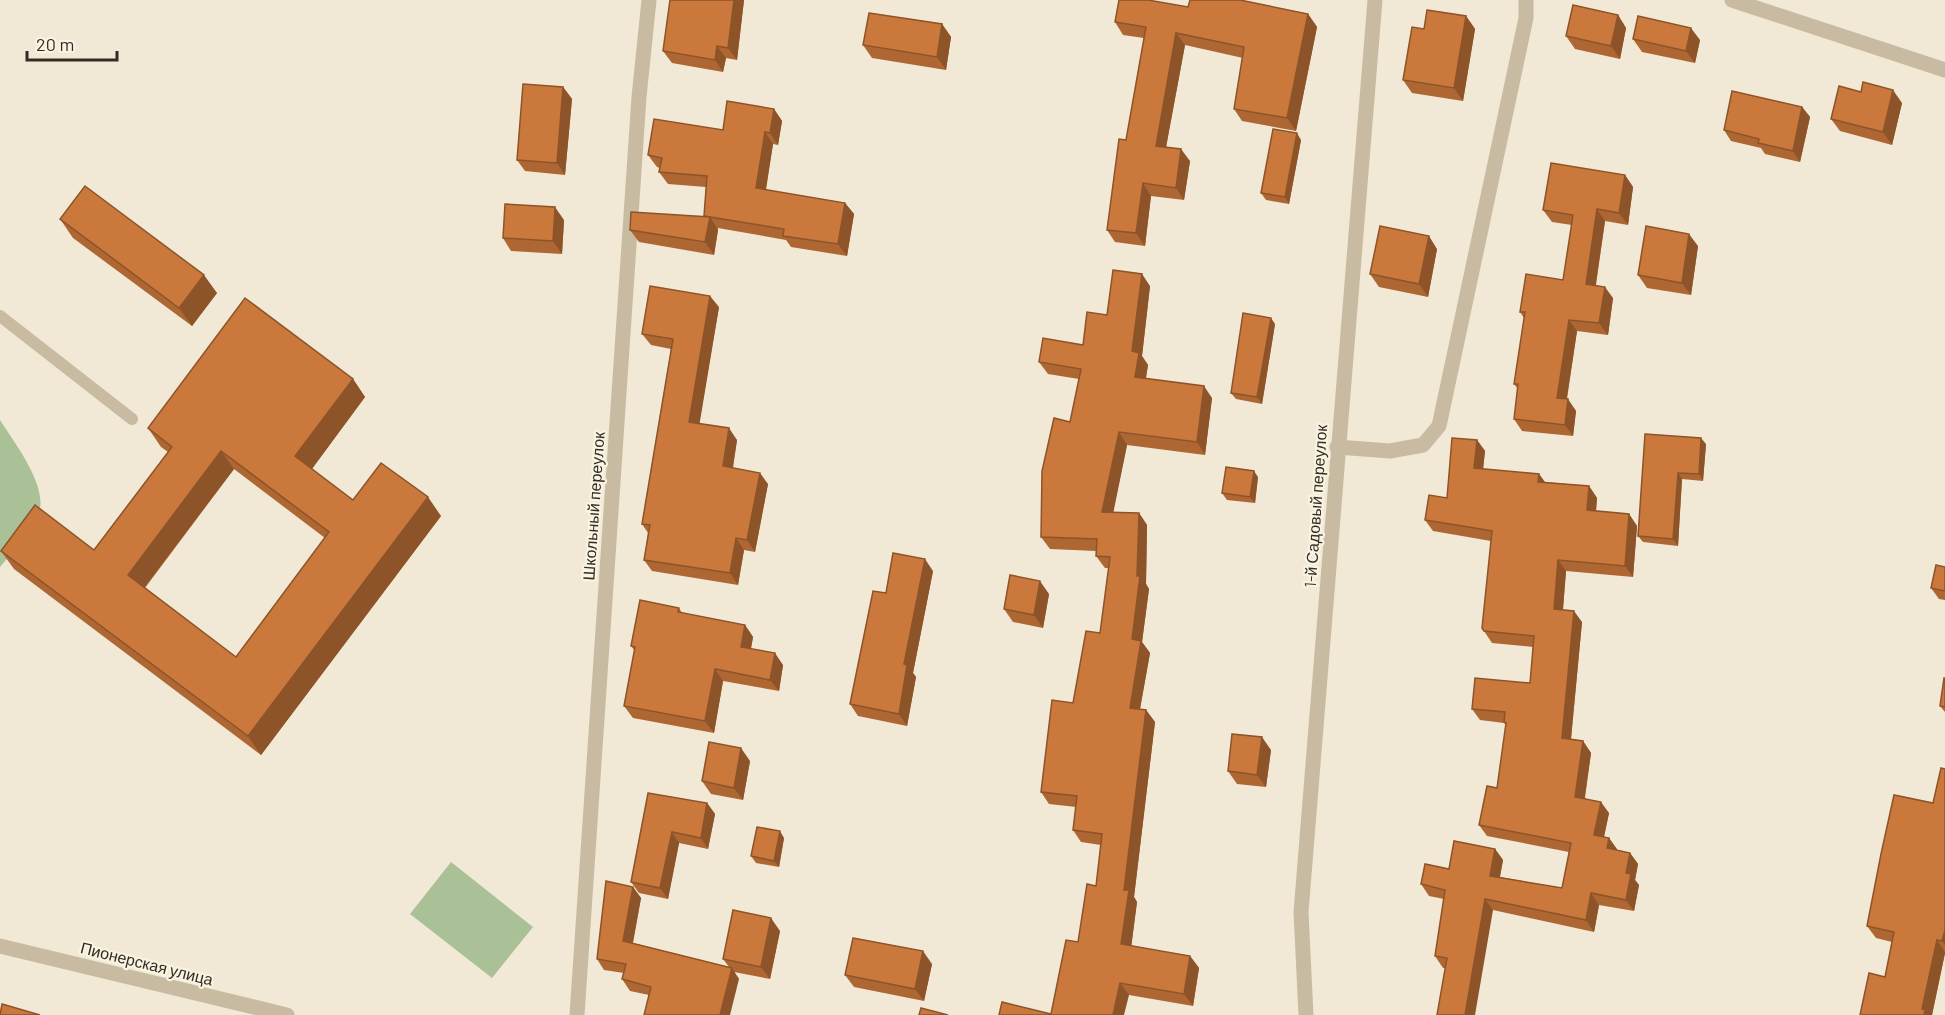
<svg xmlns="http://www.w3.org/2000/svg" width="1945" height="1015" font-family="Barlow,sans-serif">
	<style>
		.green { fill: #aac096 }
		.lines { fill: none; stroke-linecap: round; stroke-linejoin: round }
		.lane { stroke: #c9bba2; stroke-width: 12 }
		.street { stroke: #c9bba2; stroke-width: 15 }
		.wall { fill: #ae6733; fill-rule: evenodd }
		.shaded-wall { fill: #8d5429 }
		.building { fill: #ca783b; stroke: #8d5429; stroke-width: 1.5; fill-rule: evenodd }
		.labels { text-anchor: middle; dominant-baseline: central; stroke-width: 4.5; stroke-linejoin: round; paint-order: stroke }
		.street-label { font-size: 16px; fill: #332c24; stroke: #f9f3e2 }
	</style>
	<rect width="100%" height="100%" fill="#f1e9d6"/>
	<!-- green -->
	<g class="green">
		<path d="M0 420C14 442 45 482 40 509 36 531 13 551 0 567Z"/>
		<polygon points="451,862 533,927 492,978 410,914"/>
	</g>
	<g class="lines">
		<!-- lane -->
		<polyline class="lane" points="0,316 132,419"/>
		<!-- street -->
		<g class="street">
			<polyline points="1732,0 1945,70"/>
			<polyline points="1337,447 1390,451 1423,445 1439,426 1526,18 1526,0"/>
			<polyline points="0,946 287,1015"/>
			<polyline points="577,1015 639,97 649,0"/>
			<polyline points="1306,1015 1301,912 1375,0"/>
		</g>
	</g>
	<!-- wall -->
	<g class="wall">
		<polygon points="670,0 744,0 737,60 726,58 723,72 672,63 663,51"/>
		<polygon points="1190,0 1244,0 1244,1 1308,14 1317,27 1296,131 1242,121 1234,109 1243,58 1185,45 1166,147 1190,161 1184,200 1151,196 1145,246 1115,242 1107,230 1126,140 1144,38 1123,35 1115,22 1188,7"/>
		<polygon points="1618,15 1626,28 1620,59 1575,49 1566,36"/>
		<polygon points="1466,16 1475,29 1463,101 1412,93 1403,80 1424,29"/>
		<polygon points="942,24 951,37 946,70 872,58 863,45"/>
		<polygon points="1633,39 1700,40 1695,63 1642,52"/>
		<polygon points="563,87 572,99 565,175 525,171 517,160"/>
		<polygon points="1861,92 1902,103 1892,145 1840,131 1831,119"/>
		<polygon points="1802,107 1810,117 1800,162 1765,154 1761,148 1731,141 1724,130"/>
		<polygon points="774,109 782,121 778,145 773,144 766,190 845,203 854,214 847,256 791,247 786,240 718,228 718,230 714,255 639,242 630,230 704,217 706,187 668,184 659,172 660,168 657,167 648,155 723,130"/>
		<polygon points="1301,140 1289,204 1266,200 1261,193"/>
		<polygon points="1625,175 1633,187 1628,225 1605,221 1596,285 1613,298 1608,335 1577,331 1567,399 1576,411 1573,436 1522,431 1514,419 1518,389 1514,384 1524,318 1520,312 1563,280 1572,225 1552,222 1543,210"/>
		<polygon points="60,219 217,293 192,326 73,238"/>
		<polygon points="564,220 562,254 511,251 503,238"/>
		<polygon points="1698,246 1691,295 1647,288 1638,275"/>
		<polygon points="1437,249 1428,297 1379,287 1370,274"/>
		<polygon points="1150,286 1142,356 1148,365 1146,378 1212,398 1205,455 1127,445 1113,512 1139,513 1147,525 1146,584 1149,589 1142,642 1150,653 1140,709 1146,710 1155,722 1134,897 1137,902 1131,946 1190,956 1199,968 1193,1006 1129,995 1051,1014 1078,942 1096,886 1101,845 1081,842 1073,830 1076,807 1049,804 1041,792 1073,703 1100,633 1109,568 1105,568 1096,556 1096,551 1050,549 1041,537 1070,422 1079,379 1048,374 1039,362 1083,345"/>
		<polygon points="719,307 699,423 737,440 733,468 768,484 755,552 744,550 738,585 652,571 644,560 648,533 642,524 671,349 651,345 642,334"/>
		<polygon points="1275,324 1262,404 1236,399 1231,393"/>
		<path d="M353 379 365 397 312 469 353 500 441 516 261 755 14 569 1 551 94 550 168 452 161 447 148 428ZM234 469 325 538 236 657 145 588Z"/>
		<polygon points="1645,434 1706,444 1703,481 1682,479 1678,546 1643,542 1638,536"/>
		<polygon points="1477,440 1485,451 1483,469 1539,474 1545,482 1589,486 1597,498 1596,511 1629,514 1637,526 1633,577 1566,571 1563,610 1582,622 1571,739 1583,741 1591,753 1585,798 1609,813 1604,837 1609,838 1617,850 1630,853 1638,864 1635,880 1639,885 1634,911 1599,905 1594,932 1493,910 1445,968 1443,968 1435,956 1444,899 1429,896 1421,884 1449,869 1495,849 1503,860 1500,877 1562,888 1569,852 1487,836 1479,825 1497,788 1506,725 1504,723 1480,720 1472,709 1530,683 1533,647 1492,643 1484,631 1491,541 1433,531 1425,520 1447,498"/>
		<polygon points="1258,477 1255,503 1227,500 1222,493"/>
		<polygon points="1945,567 1945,600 1939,599 1931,588"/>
		<polygon points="933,571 913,673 916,677 907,726 858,716 850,704 886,593"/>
		<polygon points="1049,594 1043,628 1013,622 1004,609"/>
		<polygon points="679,608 682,613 745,625 753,637 751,649 783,665 779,691 723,681 714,733 633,718 624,706 635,651 631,646"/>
		<polygon points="1945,678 1945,712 1940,706"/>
		<polygon points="1271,750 1266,787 1237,784 1228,771"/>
		<polygon points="750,761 743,800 711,794 702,781"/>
		<polygon points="1945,769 1945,953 1932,1015 1885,977 1892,942 1876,938 1867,926 1933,803"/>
		<polygon points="648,793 707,803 715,814 708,849 679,843 668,899 639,893 631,882"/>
		<polygon points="784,838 779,867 756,863 751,856"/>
		<polygon points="633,887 641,898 633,943 729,967 723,959 780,931 770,979 734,972 739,979 649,995 630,991 622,979 624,973 604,970 597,959"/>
		<polygon points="932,964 924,1001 854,987 845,975"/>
	</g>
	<!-- shaded-wall -->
	<g class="shaded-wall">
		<polygon points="734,0 744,0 737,60 728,48"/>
		<polygon points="1308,14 1317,27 1296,131 1287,118"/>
		<polygon points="1618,15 1626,28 1620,59 1611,46"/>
		<polygon points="1466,16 1475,29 1463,101 1454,88"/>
		<polygon points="942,24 951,37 946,70 937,57"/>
		<polygon points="1691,28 1700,40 1695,63 1686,51"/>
		<polygon points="1176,33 1185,45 1164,158 1156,146"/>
		<polygon points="717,46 726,58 723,72 715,60"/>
		<polygon points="563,87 572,99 565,175 557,163"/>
		<polygon points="1893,90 1902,103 1892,145 1883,132"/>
		<polygon points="1802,107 1810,117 1800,162 1793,151"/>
		<polygon points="774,109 782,121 778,145 770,133"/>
		<polygon points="765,132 773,144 764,200 756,188"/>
		<polygon points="1297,133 1301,140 1289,204 1285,197"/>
		<polygon points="1181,149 1190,161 1184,200 1176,188"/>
		<polygon points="1625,175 1633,187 1628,225 1619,213"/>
		<polygon points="1143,183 1151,196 1145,246 1136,233"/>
		<polygon points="845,203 854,214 847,256 838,244"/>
		<polygon points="555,207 564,220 562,254 553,241"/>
		<polygon points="1597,209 1605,221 1594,295 1586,284"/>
		<polygon points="710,217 718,230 714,255 705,242"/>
		<polygon points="1689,234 1698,246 1691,295 1682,283"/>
		<polygon points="1429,236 1437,249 1428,297 1419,284"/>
		<polygon points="1142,274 1150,286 1142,356 1148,365 1144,389 1135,377 1132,351"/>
		<polygon points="204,275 217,293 192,326 179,308"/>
		<polygon points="1605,287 1613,298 1608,335 1599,323"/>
		<polygon points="710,296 719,307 698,433 689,422"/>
		<polygon points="1271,318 1275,324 1262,404 1257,397"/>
		<polygon points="1569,320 1577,331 1565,409 1557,398"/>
		<polygon points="353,379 365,397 308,474 295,456"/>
		<polygon points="1204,386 1212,398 1205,455 1197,442"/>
		<polygon points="1568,399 1576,411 1573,436 1565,425"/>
		<polygon points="729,428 737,440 731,478 723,466"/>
		<polygon points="1119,432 1127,445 1111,524 1102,512"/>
		<polygon points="1701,438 1706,444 1703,481 1699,474"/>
		<polygon points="1477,440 1485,451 1482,479 1474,468"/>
		<polygon points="221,451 234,469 140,593 128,575"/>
		<polygon points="1254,471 1258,477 1255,503 1250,497"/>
		<polygon points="760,473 768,484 755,552 747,540"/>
		<polygon points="1678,473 1682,479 1678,546 1673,539"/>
		<polygon points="1539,474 1547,485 1538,482"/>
		<polygon points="1589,486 1597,498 1595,522 1587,510"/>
		<polygon points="428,497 441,516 261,755 248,736"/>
		<polygon points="1139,513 1147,525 1146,584 1149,589 1142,642 1150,653 1138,720 1130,708 1132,639 1137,576"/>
		<polygon points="1629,514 1637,526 1633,577 1625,566"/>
		<polygon points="736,538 744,550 738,585 730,573"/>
		<polygon points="925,559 933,571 913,673 916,677 907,726 899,714 904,664"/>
		<polygon points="1558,560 1566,571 1562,620 1554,609"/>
		<polygon points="1040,581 1049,594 1043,628 1034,615"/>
		<polygon points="1574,611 1582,622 1570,749 1562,738"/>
		<polygon points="745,625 753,637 749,658 741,647"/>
		<polygon points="775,653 783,665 779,691 770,680"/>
		<polygon points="715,669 723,681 714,733 705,721"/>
		<polygon points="1146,710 1155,722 1134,897 1137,902 1130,957 1121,944 1124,890"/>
		<polygon points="1262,737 1271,750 1266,787 1257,775"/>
		<polygon points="1583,741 1591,753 1583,808 1575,797"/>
		<polygon points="741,748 750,761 743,800 734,788"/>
		<polygon points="1601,802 1609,813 1602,846 1594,835"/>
		<polygon points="707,803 715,814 708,849 701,838"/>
		<polygon points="780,831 784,838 779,867 774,861"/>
		<polygon points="672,832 679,843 668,899 660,888"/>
		<polygon points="1609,838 1617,849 1615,859 1607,848"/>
		<polygon points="1495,849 1503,860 1498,887 1490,876"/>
		<polygon points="1630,853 1638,864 1635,880 1639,885 1634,911 1626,900 1626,873"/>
		<polygon points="633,887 641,898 631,952 623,941"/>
		<polygon points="1591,893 1599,905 1594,932 1586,920"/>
		<polygon points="1485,899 1493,910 1475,1015 1465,1015"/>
		<polygon points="771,918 780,931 770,979 761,967"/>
		<polygon points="1945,930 1945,945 1942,941"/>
		<polygon points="1937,940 1945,952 1945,953 1932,1015 1924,1015 1922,1009"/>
		<polygon points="923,951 932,964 924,1001 915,989"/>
		<polygon points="1190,956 1199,968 1193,1006 1184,994"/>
		<polygon points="732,968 739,979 730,1015 720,1015"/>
		<polygon points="1120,983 1129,995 1124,1015 1113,1015"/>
	</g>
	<!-- building -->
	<g class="building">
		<polygon points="670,0 734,0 728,48 717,46 715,60 663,51"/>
		<polygon points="1119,0 1148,0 1188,7 1190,0 1240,0 1308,14 1287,118 1234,109 1244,47 1176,33 1156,146 1181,149 1176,188 1143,183 1136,233 1107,230 1119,139 1126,140 1146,27 1115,22"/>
		<polygon points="1573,5 1618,15 1611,46 1566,36"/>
		<polygon points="1427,10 1466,16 1454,88 1403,80 1412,27 1424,29"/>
		<polygon points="869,13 942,24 937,57 863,45"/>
		<polygon points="1638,16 1691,28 1686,51 1633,39"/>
		<polygon points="1863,82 1893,90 1883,132 1831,119 1839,86 1861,92"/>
		<polygon points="523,84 563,87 557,163 517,160"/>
		<polygon points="1732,91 1802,107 1793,151 1758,143 1759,139 1724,130"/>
		<polygon points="727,101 774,109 770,133 765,132 756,188 845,203 838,244 783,236 784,229 704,216 707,176 659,172 662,158 648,155 654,119 723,130"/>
		<polygon points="1273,129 1297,133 1285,197 1261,193"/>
		<polygon points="1551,163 1625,175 1619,213 1597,209 1586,284 1605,287 1599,323 1569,320 1557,398 1568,399 1565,425 1514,419 1518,384 1514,384 1525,312 1520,312 1526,274 1563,280 1573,215 1543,210"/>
		<polygon points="85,186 204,275 179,308 60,219"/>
		<polygon points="505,204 555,207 553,241 503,238"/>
		<polygon points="631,212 710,217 705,242 630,230"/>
		<polygon points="1380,226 1429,236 1419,284 1370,274"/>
		<polygon points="1646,226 1689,234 1682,283 1638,275"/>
		<polygon points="1113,270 1142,274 1132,351 1139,353 1135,377 1204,386 1197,442 1119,432 1102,512 1139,513 1137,576 1140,576 1132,639 1141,641 1130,708 1146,710 1124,890 1129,890 1121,944 1190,956 1184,994 1120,983 1113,1015 999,1015 1002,1002 1051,1014 1066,940 1078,942 1087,884 1096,886 1102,834 1073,830 1077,796 1041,792 1052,700 1073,703 1086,631 1100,633 1110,557 1096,556 1097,539 1041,537 1042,471 1054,418 1070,422 1081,369 1039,362 1043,338 1083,345 1087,312 1107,315"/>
		<polygon points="650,286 710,296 689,422 729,428 723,466 760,473 747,540 736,538 730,573 644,560 650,525 642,524 673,339 642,334"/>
		<path d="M245 298 353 379 295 456 353 500 381 463 428 497 248 736 1 551 35 505 94 550 172 447 148 428ZM221 451 329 532 236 657 128 575Z"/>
		<polygon points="1243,313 1271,318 1257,397 1231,393"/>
		<polygon points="1645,434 1701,438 1699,474 1678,473 1673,539 1638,536"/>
		<polygon points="1452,438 1477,440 1474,468 1539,474 1538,482 1589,486 1587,510 1629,514 1625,566 1558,560 1554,609 1574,611 1562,738 1583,741 1575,797 1601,802 1594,835 1609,838 1607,848 1630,853 1626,873 1631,874 1626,900 1591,893 1586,920 1485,899 1465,1015 1437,1015 1447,958 1435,956 1445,890 1421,884 1425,864 1449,869 1454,841 1495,849 1490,876 1562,888 1571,843 1479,825 1487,786 1497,788 1506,723 1504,722 1505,712 1472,709 1475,678 1530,683 1534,636 1484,631 1482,628 1492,531 1425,520 1429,495 1447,498"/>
		<polygon points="1226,467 1254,471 1250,497 1222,493"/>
		<polygon points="893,553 925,559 904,664 907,665 899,714 850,704 873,591 886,593"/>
		<polygon points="1936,565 1945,567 1945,591 1931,588"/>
		<polygon points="1010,575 1040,581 1034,615 1004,609"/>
		<polygon points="640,600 679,608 678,612 745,625 741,647 775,653 770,680 715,669 705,721 624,706 635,647 631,646"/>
		<polygon points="1944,678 1945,678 1945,707 1940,706"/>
		<polygon points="1232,734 1262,737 1257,775 1228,771"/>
		<polygon points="709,742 741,748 734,788 702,781"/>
		<polygon points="1941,768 1945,769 1945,930 1942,941 1937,940 1922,1009 1925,1010 1924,1015 1860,1015 1869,973 1885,977 1894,932 1867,926 1881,854 1894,795 1933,803"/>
		<polygon points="648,793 707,803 701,838 672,832 660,888 631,882"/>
		<polygon points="757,827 780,831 774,861 751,856"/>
		<polygon points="606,881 633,887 623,941 732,968 720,1015 644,1015 651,987 622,979 626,964 597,959"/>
		<polygon points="733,910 771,918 761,967 723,959"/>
		<polygon points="853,938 923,951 915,989 845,975"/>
		<polygon points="2,1004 40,1015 0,1015"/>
		<polygon points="921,1008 948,1015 919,1015"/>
	</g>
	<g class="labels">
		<!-- street labels -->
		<g class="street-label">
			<text transform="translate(593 506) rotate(-86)">Школьный переулок</text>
			<text transform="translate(1315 506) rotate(-86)">1-й Садовый переулок</text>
			<text transform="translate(147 963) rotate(14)">Пионерская улица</text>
		</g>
	</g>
	<!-- scale -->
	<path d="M27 51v9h90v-9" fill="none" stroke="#332c24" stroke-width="3"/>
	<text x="36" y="51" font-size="18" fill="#332c24" stroke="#f9f3e2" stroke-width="4.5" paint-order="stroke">20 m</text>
</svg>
